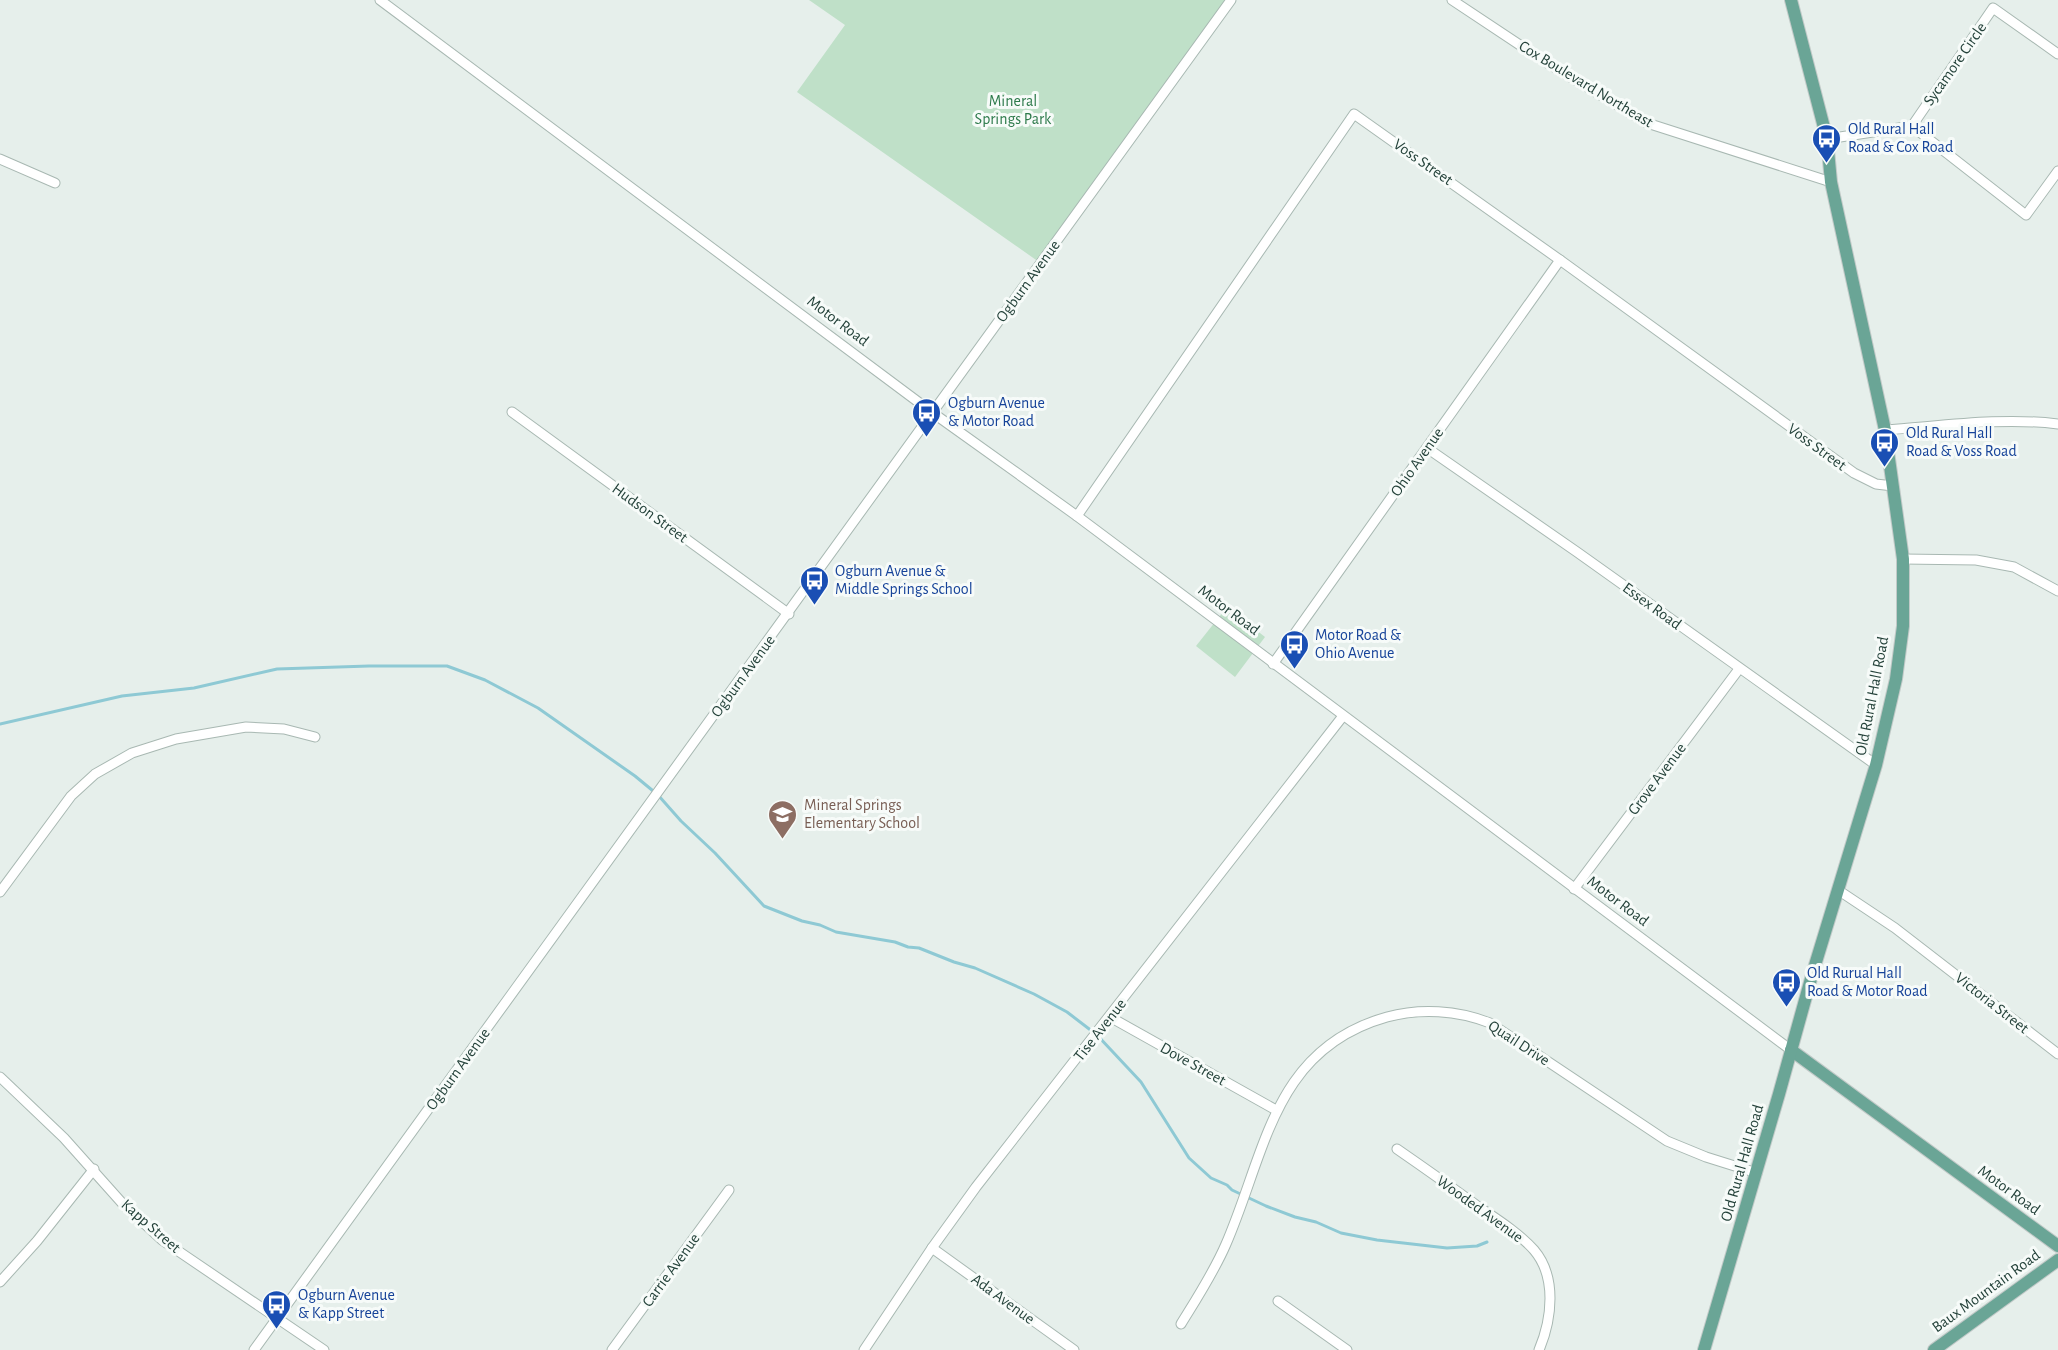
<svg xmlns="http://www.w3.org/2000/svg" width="2058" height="1350" font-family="'Alegreya Sans',sans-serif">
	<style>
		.green { fill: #bfe0c8 }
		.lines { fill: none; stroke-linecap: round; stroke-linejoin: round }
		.stream { stroke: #8ec9d4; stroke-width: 3 }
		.minor-casing { stroke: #a8b8b2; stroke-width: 11 }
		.major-casing { stroke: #c2cac8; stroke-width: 14 }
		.minor { stroke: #fff; stroke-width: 9 }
		.major { stroke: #6aa596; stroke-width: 12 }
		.labels { text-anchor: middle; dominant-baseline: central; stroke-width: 6; stroke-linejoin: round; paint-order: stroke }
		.street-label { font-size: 16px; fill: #24423a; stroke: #f7fbf9 }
		.park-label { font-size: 16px; fill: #2d7a4b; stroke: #f7fbf9 }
		.transit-label { font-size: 16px; fill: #164399; stroke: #f7fbf9; text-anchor: start }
		.education-label { font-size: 16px; fill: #785e54; stroke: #f7fbf9; text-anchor: start }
	</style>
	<rect width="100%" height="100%" fill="#e6efeb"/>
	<!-- green -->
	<g class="green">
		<polygon points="809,0 1227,0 1039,262 797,92 845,25"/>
		<polygon points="1227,607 1265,637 1235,677 1196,646"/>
	</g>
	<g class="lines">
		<!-- stream -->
		<polyline class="stream" points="0,724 122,696 194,688 277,669 369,666 447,666 485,680 538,708 635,776 658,795 681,821 715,853 764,906 802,921 820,925 836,932 895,942 908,947 919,948 954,962 975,968 1034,994 1067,1012 1097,1035 1141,1082 1189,1158 1211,1178 1227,1185 1232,1190 1266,1206 1295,1217 1316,1222 1341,1233 1377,1240 1447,1248 1477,1246 1487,1242"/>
		<defs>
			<g id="minor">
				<polyline points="380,0 933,413 1077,516 1791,1050"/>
				<polyline points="1452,0 1544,61 1647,123 1831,182"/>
				<polyline points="1912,126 1993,8 2058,54"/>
				<polyline points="1827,139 1912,126 2026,215 2058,171"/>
				<polyline points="0,159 55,183"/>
				<polyline points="512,412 789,614"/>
				<path d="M1885 430C1942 426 2001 417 2058 424"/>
				<polyline points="1427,448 1577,552 1876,765"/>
				<polyline points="1077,516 1354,114 1560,260 1854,473 1876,484 1893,486"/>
				<polyline points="1903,559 1976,560 2014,567 2058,591"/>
				<polyline points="1273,664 1560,260"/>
				<polyline points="1574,889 1739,669"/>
				<polyline points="1838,890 1895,928 2058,1054"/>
				<polyline points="0,892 71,796 95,774 132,753 176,739 246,727 284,729 315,737"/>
				<polyline points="1110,1017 1276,1110"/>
				<polyline points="0,1077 64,1138 122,1203 162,1240 324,1350"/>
				<path d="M1397 1149C1423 1167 1450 1186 1476 1205 1495 1218 1518 1232 1534 1250 1557 1277 1552 1319 1539 1350"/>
				<polyline points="932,1248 1074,1350"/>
				<polyline points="0,1282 37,1241 94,1169"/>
				<polyline points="1278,1301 1347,1350"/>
				<path d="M1181 1324C1197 1298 1214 1272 1226 1244 1266 1152 1273 1049 1387 1017 1420 1008 1457 1010 1490 1023L1667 1141 1706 1157 1757 1173"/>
				<polyline points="254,1350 1231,0"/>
				<polyline points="612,1350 729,1190"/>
				<polyline points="864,1350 932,1248 976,1187 1343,716"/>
			</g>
			<g id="major">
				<polyline points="1791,1050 2058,1246"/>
				<polyline points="1704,1350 1779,1094 1812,975 1876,765 1896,679 1903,626 1903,559 1885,430 1831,182 1827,139 1791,0"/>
				<polyline points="1934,1350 2058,1260"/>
			</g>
		</defs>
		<!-- minor casing -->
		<use href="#minor" class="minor-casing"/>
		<!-- major casing -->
		<use href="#major" class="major-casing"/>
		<!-- minor -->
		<use href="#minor" class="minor"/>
		<!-- major -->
		<use href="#major" class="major"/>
	</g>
	<!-- icons -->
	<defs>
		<symbol id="bus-pin" viewBox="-11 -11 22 30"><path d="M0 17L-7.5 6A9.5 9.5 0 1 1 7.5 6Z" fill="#1a4fb4" stroke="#f7fbf9"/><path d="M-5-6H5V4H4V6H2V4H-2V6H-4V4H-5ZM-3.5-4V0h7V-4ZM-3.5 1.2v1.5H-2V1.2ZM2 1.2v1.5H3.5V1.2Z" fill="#fff"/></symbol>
		<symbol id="school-pin" viewBox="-11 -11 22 30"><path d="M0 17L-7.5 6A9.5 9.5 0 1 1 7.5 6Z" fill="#8d6e63" stroke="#f7fbf9"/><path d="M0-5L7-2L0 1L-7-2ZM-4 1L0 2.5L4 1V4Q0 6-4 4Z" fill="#fff"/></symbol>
	</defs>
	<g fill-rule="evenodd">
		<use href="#bus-pin" x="1810" y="122" width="33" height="45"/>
		<use href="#bus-pin" x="910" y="396" width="33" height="45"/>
		<use href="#bus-pin" x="1868" y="426" width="33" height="45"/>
		<use href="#bus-pin" x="798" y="564" width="33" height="45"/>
		<use href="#bus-pin" x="1278" y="628" width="33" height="45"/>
		<use href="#school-pin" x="766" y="798" width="33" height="45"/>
		<use href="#bus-pin" x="1770" y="966" width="33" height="45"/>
		<use href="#bus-pin" x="260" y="1288" width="33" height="45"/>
	</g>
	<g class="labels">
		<!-- street labels -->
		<g class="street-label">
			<text transform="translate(1955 64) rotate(-55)">Sycamore Circle</text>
			<text transform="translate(1586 84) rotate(31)">Cox Boulevard Northeast</text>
			<text transform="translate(1423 162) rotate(35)">Voss Street</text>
			<text transform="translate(1028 281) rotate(-54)">Ogburn Avenue</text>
			<text transform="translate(838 321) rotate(37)">Motor Road</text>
			<text transform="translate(1817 447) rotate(36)">Voss Street</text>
			<text transform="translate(1417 462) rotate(-55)">Ohio Avenue</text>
			<text transform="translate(650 513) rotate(36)">Hudson Street</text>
			<text transform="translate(1652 606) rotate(36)">Essex Road</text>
			<text transform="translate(1229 610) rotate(37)">Motor Road</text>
			<text transform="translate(743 676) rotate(-54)">Ogburn Avenue</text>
			<text transform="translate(1872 696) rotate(-79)">Old Rural Hall Road</text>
			<text transform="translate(1657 779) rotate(-53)">Grove Avenue</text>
			<text transform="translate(1618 901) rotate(37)">Motor Road</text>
			<text transform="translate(1992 1003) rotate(38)">Victoria Street</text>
			<text transform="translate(1100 1030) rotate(-52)">Tise Avenue</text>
			<text transform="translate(1519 1043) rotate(33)">Quail Drive</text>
			<text transform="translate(1193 1064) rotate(29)">Dove Street</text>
			<text transform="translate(458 1069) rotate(-54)">Ogburn Avenue</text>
			<text transform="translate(1742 1163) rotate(-74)">Old Rural Hall Road</text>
			<text transform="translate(2009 1190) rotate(36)">Motor Road</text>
			<text transform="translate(1480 1209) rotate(36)">Wooded Avenue</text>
			<text transform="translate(151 1226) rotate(41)">Kapp Street</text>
			<text transform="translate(671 1270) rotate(-54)">Carrie Avenue</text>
			<text transform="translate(1986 1291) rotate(-36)">Baux Mountain Road</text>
			<text transform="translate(1003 1299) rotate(36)">Ada Avenue</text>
		</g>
		<!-- park labels -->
		<g class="park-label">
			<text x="1013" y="101">Mineral<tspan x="1013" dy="18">Springs Park</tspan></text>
		</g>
		<!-- transit labels -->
		<g class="transit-label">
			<text x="1848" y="129">Old Rural Hall<tspan x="1848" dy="18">Road &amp; Cox Road</tspan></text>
			<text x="948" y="403">Ogburn Avenue<tspan x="948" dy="18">&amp; Motor Road</tspan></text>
			<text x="1906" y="433">Old Rural Hall<tspan x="1906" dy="18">Road &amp; Voss Road</tspan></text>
			<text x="835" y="571">Ogburn Avenue &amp;<tspan x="835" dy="18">Middle Springs School</tspan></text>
			<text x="1315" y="635">Motor Road &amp;<tspan x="1315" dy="18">Ohio Avenue</tspan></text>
			<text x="1807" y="973">Old Rurual Hall<tspan x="1807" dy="18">Road &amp; Motor Road</tspan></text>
			<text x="298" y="1295">Ogburn Avenue<tspan x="298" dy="18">&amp; Kapp Street</tspan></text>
		</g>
		<!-- education labels -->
		<g class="education-label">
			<text x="804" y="805">Mineral Springs<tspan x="804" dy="18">Elementary School</tspan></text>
		</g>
	</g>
</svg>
